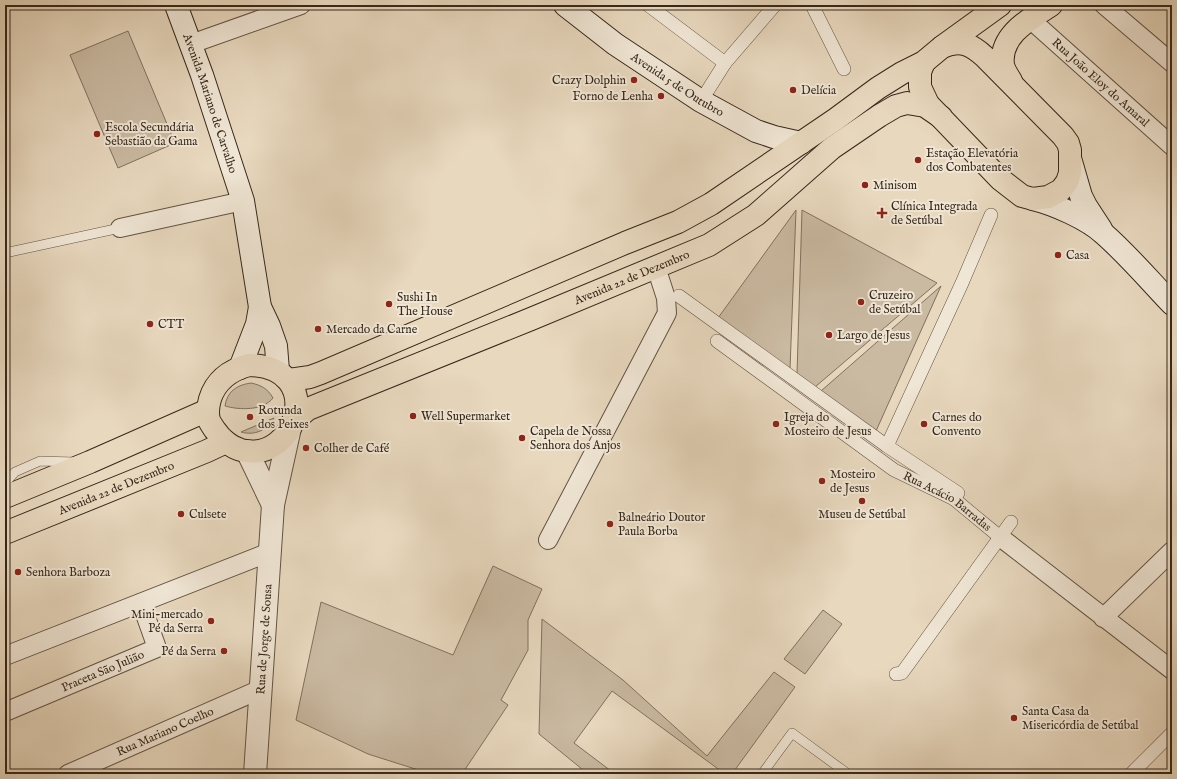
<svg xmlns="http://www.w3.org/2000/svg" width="1177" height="779" font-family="'IM FELL English',serif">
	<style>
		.green { fill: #cabaa2; stroke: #80715e }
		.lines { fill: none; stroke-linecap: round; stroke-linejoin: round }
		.service-casing { stroke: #625443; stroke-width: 10 }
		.pedestrian-casing { stroke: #625443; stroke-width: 14 }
		.minor-casing { stroke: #625443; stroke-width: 20 }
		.tertiary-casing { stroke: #625443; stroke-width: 24 }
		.secondary-casing { stroke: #36281a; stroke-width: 24 }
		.primary-casing { stroke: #36281a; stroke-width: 24 }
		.service { stroke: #f0e6d5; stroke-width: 9 }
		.pedestrian { stroke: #f0e6d5; stroke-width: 13 }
		.minor { stroke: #f0e6d5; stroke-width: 18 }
		.tertiary { stroke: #f0e6d5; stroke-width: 22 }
		.secondary { stroke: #f0e6d5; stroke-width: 22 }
		.primary { stroke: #e8d8be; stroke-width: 22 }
		.poi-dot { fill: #8f2418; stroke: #f0e6d5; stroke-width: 1.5 }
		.labels { text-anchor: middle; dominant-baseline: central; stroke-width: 4; stroke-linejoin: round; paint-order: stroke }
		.poi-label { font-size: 12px; fill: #36281a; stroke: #f0e6d5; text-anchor: start }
		.street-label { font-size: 12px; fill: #36281a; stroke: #f0e6d5 }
	</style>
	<rect width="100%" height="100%" fill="#e8d8be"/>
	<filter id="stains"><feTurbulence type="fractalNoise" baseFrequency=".005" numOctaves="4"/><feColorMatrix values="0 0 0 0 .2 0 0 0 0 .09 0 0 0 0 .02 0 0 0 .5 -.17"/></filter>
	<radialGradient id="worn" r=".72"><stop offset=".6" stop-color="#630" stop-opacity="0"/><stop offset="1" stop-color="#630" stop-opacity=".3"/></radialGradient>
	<!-- green -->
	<g class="green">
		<polygon points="128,31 175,143 118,168 70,55"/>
		<polygon points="796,210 790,369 718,318"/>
		<polygon points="802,210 937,283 815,387 797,374"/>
		<polygon points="941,286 876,431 821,391"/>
		<path d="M251 383C261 385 268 389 273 398 263 411 239 410 225 406 227 392 236 385 251 383Z"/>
		<path d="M274 418C267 430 255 436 241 432Z"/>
		<polygon points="493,566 542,589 528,620 528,650 501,700 508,705 462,774 431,774 368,754 296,720 321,602 453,655"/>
		<polygon points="823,610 842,624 805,674 784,659"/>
		<polygon points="542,619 623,680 707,756 774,672 795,687 732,774 725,774 612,691 574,743 615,774 588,774 539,734"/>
	</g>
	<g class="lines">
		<defs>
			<g id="service">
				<polyline points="5,253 120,228"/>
				<polyline points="5,483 15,472 40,461 74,462"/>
				<polyline points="762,774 792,733 848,774"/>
			</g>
			<g id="pedestrian">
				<polyline points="648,5 725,63"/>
				<polyline points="812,5 844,69"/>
				<polyline points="701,101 725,63 775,5"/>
				<polyline points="679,296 887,446 958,493 954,499"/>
				<path id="s1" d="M717 341 894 470 954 499 1000 537"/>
				<polyline points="887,446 962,283 991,215"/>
				<polyline points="896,674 902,673 1011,522"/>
				<polyline points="1131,774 1172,733"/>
			</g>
			<g id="minor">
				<polyline points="1104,5 1172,63"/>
				<path id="s2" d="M1030 19 1172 146"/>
				<polyline points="191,44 301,5"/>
				<polyline points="120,228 243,201"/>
				<polyline points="1000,537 1172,670"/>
				<polyline points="548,540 667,313 666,298 656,267"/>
				<polyline points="1103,618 1172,551"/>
				<polyline points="5,656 270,552"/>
				<path id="s3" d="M5 712 157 648 141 603"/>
				<path id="s4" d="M68 774 261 689"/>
			</g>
			<g id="tertiary">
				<polyline points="247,451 273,505"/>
				<path id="s5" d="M255 774 273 505 290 428"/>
			</g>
			<g id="secondary">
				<path id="s6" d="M176 5 202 75 243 201 260 307 269 326 276 346 278 371"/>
				<path id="s7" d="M565 5 615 44 701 101 756 131 774 137 801 143"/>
				<polyline points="1070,158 1081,196 1086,206 1101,229"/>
				<path d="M1033 199C1054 204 1088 219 1104 234 1128 255 1150 281 1172 304"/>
				<polyline points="240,368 257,324 260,307"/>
			</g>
			<g id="primary">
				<path d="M924 62 920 72V87L928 104 1000 179 1022 196 1033 199 1048 197 1061 190 1067 182 1070 173V150L1068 143 1063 136 985 57C971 44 960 39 942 47"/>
				<path d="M1011 81C1008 76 1004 70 1003 65 999 35 1030 19 1051 5"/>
				<path d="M249 365C328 367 296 465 241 450 231 447 221 439 215 430 213 427 210 423 209 420 207 413 208 406 210 399 216 380 230 370 249 365Z"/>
				<polyline points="289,380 310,377 321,373 625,243 678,222 711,204 836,119 878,88 902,73 924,62 942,47 1000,5"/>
				<path id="s8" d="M294 421 308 409 531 319 709 245 756 215 832 148 879 116 896 106 907 103 925 106 941 117"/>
				<polyline points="5,497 90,462 208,410"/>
				<path id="s9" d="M5 533 207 451 226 442"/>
			</g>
		</defs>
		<!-- service casing -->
		<use href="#service" class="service-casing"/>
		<!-- pedestrian casing -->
		<use href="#pedestrian" class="pedestrian-casing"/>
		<!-- minor casing -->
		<use href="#minor" class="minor-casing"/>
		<!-- tertiary casing -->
		<use href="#tertiary" class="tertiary-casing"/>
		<!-- secondary casing -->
		<use href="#secondary" class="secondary-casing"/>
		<!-- primary casing -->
		<use href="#primary" class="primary-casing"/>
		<!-- service -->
		<use href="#service" class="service"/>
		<!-- pedestrian -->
		<use href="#pedestrian" class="pedestrian"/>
		<!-- minor -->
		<use href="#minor" class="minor"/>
		<!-- tertiary -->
		<use href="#tertiary" class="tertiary"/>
		<!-- secondary -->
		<use href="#secondary" class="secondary"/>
		<!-- primary -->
		<use href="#primary" class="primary"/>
	</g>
	<!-- markers -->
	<g class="poi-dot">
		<circle cx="634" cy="80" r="4"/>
		<circle cx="793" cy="90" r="4"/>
		<circle cx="661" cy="96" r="4"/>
		<circle cx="97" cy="134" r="4"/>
		<circle cx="918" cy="160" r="4"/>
		<circle cx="865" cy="185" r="4"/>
		<path d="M880 207h4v4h4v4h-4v4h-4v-4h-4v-4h4z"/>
		<circle cx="1058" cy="255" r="4"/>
		<circle cx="861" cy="302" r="4"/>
		<circle cx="389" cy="304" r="4"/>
		<circle cx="150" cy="324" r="4"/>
		<circle cx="318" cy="329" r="4"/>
		<circle cx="829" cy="335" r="4"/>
		<circle cx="413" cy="416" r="4"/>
		<circle cx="250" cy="417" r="4"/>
		<circle cx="776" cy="424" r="4"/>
		<circle cx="924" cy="424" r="4"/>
		<circle cx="522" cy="438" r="4"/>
		<circle cx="306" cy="448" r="4"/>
		<circle cx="822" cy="481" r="4"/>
		<circle cx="862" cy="501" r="4"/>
		<circle cx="181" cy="514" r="4"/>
		<circle cx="610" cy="524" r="4"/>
		<circle cx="18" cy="572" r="4"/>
		<circle cx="211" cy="621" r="4"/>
		<circle cx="224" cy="651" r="4"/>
		<circle cx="1014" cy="718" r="4"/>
	</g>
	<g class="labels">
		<!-- poi labels -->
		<g class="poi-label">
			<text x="626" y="80" text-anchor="end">Crazy Dolphin</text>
			<text x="801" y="90">Delícia</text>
			<text x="653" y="96" text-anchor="end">Forno de Lenha</text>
			<text x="105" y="127">Escola Secundária<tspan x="105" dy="14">Sebastião da Gama</tspan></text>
			<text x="926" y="153">Estação Elevatória<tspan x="926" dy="14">dos Combatentes</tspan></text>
			<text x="873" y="185">Minisom</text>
			<text x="891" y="206">Clínica Integrada<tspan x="891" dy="14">de Setúbal</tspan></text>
			<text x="1066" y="255">Casa</text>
			<text x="869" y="295">Cruzeiro<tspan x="869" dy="14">de Setúbal</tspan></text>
			<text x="397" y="297">Sushi In<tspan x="397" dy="14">The House</tspan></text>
			<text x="158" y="324">CTT</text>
			<text x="326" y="329">Mercado da Carne</text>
			<text x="837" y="335">Largo de Jesus</text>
			<text x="258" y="410">Rotunda<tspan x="258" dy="14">dos Peixes</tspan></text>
			<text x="421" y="416">Well Supermarket</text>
			<text x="784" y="417">Igreja do<tspan x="784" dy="14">Mosteiro de Jesus</tspan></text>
			<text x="932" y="417">Carnes do<tspan x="932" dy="14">Convento</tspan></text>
			<text x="530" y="431">Capela de Nossa<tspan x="530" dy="14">Senhora dos Anjos</tspan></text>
			<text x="314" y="448">Colher de Café</text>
			<text x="830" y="474">Mosteiro<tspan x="830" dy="14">de Jesus</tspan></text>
			<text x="189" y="514">Culsete</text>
			<text x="862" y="514" text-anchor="middle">Museu de Setúbal</text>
			<text x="618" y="517">Balneário Doutor<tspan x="618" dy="14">Paula Borba</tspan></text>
			<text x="26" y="572">Senhora Barboza</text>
			<text x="203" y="614" text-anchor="end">Mini-mercado<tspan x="203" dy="14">Pé da Serra</tspan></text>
			<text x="216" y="651" text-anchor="end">Pé da Serra</text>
			<text x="1022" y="711">Santa Casa da<tspan x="1022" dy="14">Misericórdia de Setúbal</tspan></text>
		</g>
		<!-- street labels -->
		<g class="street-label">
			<text stroke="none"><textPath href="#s2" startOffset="95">Rua João Eloy do Amaral</textPath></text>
			<text stroke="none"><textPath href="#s7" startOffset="138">Avenida 5 de Outubro</textPath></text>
			<text stroke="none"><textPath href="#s6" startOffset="104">Avenida Mariano de Carvalho</textPath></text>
			<text stroke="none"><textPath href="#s8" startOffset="368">Avenida 22 de Dezembro</textPath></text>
			<text stroke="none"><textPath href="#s9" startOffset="120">Avenida 22 de Dezembro</textPath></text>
			<text stroke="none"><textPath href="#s1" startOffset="281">Rua Acácio Barradas</textPath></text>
			<text stroke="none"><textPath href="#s5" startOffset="135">Rua de Jorge de Sousa</textPath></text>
			<text stroke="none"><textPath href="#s3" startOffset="106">Praceta São Julião</textPath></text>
			<text stroke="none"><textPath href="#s4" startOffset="106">Rua Mariano Coelho</textPath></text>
		</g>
	</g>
	<!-- margin -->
	<rect width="1177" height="779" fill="none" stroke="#e8d8be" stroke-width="20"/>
	<rect x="6" y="6" width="1165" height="767" fill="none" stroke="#36281a" stroke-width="2"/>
	<rect x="10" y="10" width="1157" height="759" fill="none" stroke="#36281a"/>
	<rect width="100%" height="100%" filter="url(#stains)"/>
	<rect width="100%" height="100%" fill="url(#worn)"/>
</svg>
